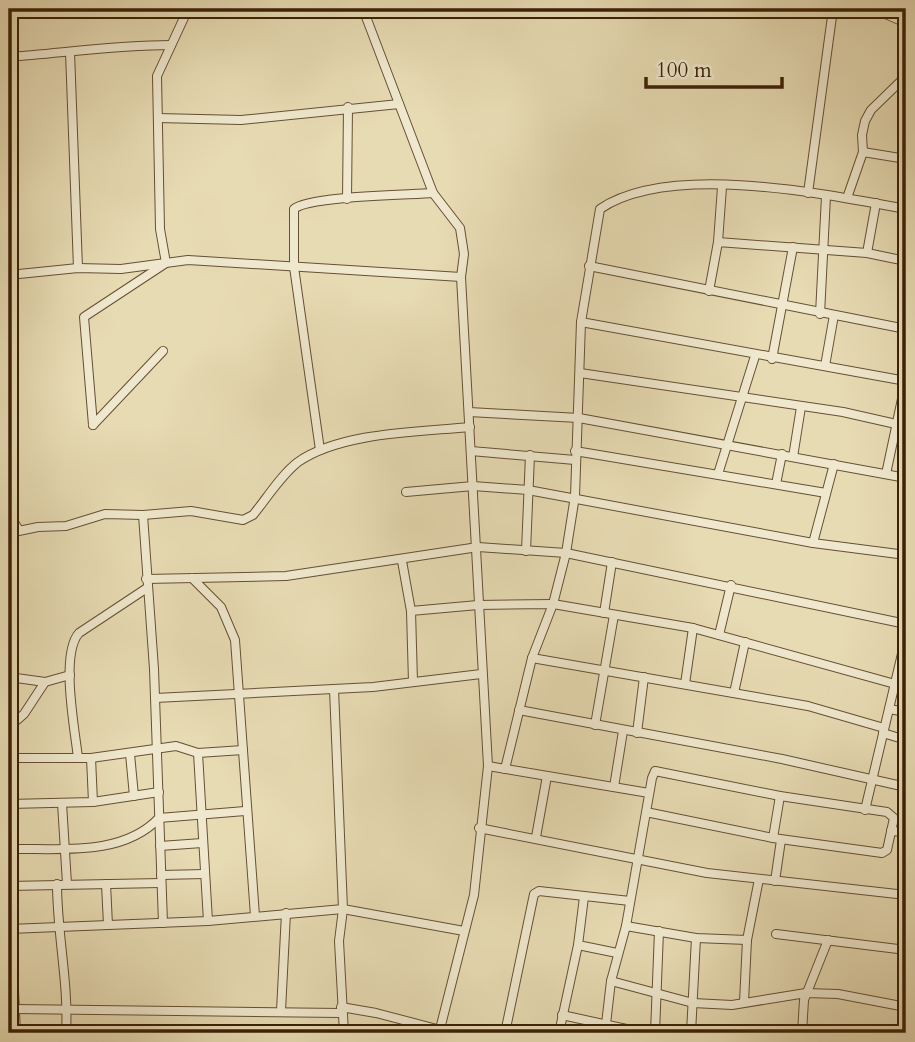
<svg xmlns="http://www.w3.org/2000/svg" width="915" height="1042" font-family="Cardo,serif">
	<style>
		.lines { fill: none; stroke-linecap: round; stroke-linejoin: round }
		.street-casing { stroke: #665032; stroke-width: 10 }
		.street { stroke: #efe8ce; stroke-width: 8 }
	</style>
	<rect width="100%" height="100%" fill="#e7dbb3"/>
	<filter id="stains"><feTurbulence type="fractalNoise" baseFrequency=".00286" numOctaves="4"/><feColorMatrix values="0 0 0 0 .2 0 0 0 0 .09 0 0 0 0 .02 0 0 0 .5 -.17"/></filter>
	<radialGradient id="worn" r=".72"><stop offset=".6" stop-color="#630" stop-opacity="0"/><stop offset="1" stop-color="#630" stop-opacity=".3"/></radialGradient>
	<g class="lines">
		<defs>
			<g id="street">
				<polyline points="363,9 433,193 460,228 464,254 461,277 488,766 474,895 439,1033"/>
				<polyline points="874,9 906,23"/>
				<polyline points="70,52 78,268"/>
				<path d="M9 57C63 53 116 45 171 45"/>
				<polyline points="158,118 241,120 399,104"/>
				<polyline points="863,152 906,159"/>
				<polyline points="808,193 833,9"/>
				<polyline points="847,198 863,152 862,135 865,121 871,110 906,76"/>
				<polyline points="347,199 348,107"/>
				<polyline points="718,242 722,187"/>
				<polyline points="867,253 876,203"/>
				<polyline points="589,266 906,329"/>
				<polyline points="9,275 78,268 121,269 188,260 461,277"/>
				<polyline points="709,291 718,242 867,253 906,261"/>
				<polyline points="820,314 826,196"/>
				<polyline points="581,322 906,381"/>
				<polyline points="772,359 793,247"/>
				<polyline points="825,366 834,315"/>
				<polyline points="580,373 843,412 896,424"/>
				<polyline points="469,412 579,418 906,478"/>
				<polyline points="93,425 84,317 166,263 160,229 157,76 188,9"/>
				<polyline points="93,425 163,351"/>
				<path d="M320 450 294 267V209C308 196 408 195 433 193"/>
				<polyline points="471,451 575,460"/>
				<polyline points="575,451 826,493"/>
				<polyline points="793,457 801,407"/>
				<polyline points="718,474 755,356"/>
				<polyline points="886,474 906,380"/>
				<polyline points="776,484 782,454"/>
				<polyline points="406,492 473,486 528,490 813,543 906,555"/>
				<polyline points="9,515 19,530"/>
				<polyline points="143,515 154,669 163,923"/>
				<path d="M9 533 38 527 66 526 105 514 143 515 191 511 243 520 253 515C267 498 281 475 298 462 341 432 419 432 470 427"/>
				<polyline points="813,543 834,464"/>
				<polyline points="526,551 530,455"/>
				<polyline points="402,561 411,611"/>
				<polyline points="192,578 221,607 235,640 255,916"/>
				<polyline points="146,579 286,576 478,547 566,553 906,624"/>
				<polyline points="604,613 612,562"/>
				<polyline points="719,635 731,585"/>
				<polyline points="532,658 808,706 884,728"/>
				<polyline points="9,677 45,682"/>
				<polyline points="413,682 411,611 478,605 553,604 693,628 895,684"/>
				<polyline points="685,684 693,628"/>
				<polyline points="334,689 343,909 339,941 344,1033"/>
				<polyline points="734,693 745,642"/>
				<polyline points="155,698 373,687 481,674"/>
				<polyline points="889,709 906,712"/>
				<polyline points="519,710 782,759 906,787"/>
				<polyline points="595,725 614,615"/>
				<polyline points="9,727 24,714 45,682 70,675"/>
				<polyline points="637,733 644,677"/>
				<polyline points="883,733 906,740"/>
				<polyline points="198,753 208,921"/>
				<polyline points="130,754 134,796"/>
				<polyline points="9,758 91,758 176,746 198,753 243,750"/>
				<path d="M78 758C75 730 60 654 79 633L147 588"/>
				<polyline points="91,758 93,802"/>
				<polyline points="488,766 649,793"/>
				<path d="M505 769 532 658 553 604 566 553 575 496 581 322 600 209C670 162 825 194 906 209"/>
				<polyline points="614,787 623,731"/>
				<polyline points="62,803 67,884"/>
				<polyline points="9,804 93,802 159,792"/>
				<polyline points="865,810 906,637"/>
				<polyline points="479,828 707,873 906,895"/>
				<polyline points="891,831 906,832"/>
				<polyline points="536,837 547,776"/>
				<polyline points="773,838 780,796"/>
				<polyline points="160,846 202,843"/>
				<path d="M9 849C59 848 122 857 159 818L245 811"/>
				<polyline points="161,875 205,874"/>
				<polyline points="775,881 781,840"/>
				<path d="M57 884C57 934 69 984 66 1033"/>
				<polyline points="106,884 108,925"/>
				<polyline points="9,886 161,883"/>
				<polyline points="626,926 696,938 747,940 759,879"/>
				<polyline points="9,929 208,921 343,909 464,931"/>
				<polyline points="11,930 16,1033"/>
				<polyline points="776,934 906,950"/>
				<polyline points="578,945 617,953"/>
				<polyline points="611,981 693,1003 732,1005 806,993 838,994 906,1007"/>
				<polyline points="744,1002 747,940"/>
				<polyline points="341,1007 376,1013 452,1033"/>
				<polyline points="15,1009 341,1013"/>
				<polyline points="281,1011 286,913"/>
				<polyline points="562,1015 645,1033"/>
				<polyline points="606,1024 611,981 626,926 652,778 655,771 780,796 887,812 894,818 887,850 882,853 773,838 646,812"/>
				<polyline points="505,1033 534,894 539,891 630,901"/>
				<polyline points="559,1033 578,945 584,897"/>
				<polyline points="655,1033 659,931"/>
				<polyline points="691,1033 696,938"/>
				<polyline points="802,1033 804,1000 828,940"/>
				<polyline points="903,1033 906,1017"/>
			</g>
		</defs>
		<!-- street casing -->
		<use href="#street" class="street-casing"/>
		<!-- street -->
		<use href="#street" class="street"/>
	</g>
	<!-- margin -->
	<rect width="915" height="1042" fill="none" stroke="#e7dbb3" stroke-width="35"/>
	<rect x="10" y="10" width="894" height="1021" fill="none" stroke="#3b2107" stroke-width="3.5"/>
	<rect x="18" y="18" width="880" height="1007" fill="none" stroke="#3b2107" stroke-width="2"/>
	<!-- scale -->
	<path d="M646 77v10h136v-10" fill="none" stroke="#3b2107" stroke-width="3.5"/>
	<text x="656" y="77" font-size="21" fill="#3b2107" stroke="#efe8ce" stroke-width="5" paint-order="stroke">100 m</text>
	<rect width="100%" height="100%" filter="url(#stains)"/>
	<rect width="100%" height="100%" fill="url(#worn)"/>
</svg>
